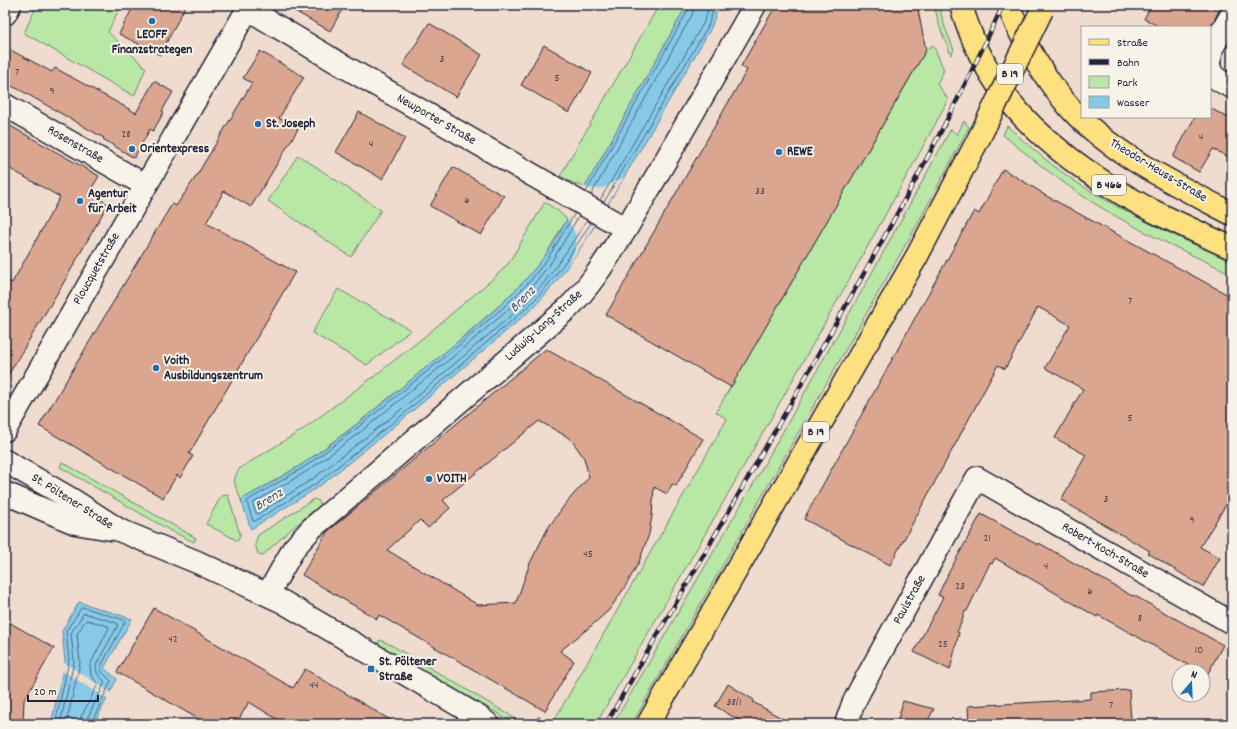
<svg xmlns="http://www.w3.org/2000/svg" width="1237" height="729" font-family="Dekko,sans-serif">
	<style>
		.green { fill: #b8e7a6; stroke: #6d8470 }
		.water { fill: #87cae8; stroke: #5f87a3 }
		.pier { fill: #efdcce }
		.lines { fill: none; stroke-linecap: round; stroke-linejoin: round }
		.shore { stroke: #4a6580; stroke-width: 1 }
		.building { fill: #dba690; stroke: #22223b; fill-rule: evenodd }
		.street-casing { stroke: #22223b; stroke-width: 25 }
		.secondary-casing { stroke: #22223b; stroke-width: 25 }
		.primary-casing { stroke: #22223b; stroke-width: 25 }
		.street { stroke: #f7f3e8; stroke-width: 22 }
		.secondary { stroke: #f7f3e8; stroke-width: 22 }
		.primary { stroke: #fde080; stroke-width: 22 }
		.rail-casing { stroke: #22223b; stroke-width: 4.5 }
		.rail { stroke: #f7f3e8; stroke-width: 3; stroke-dasharray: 9; stroke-linecap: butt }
		.primary-bridge-casing { stroke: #22223b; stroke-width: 25; stroke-linecap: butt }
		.primary-bridge { stroke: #fde080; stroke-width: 22 }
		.poi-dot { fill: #1f6fb2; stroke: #f7f3e8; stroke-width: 1.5 }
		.labels { text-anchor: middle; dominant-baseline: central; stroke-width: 4; stroke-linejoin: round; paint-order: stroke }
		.number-label { font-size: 11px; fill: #504350 }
		.shield { fill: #f7f3e8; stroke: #62616f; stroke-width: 1 }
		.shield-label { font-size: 12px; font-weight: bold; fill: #22223b }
		.poi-label { font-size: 13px; font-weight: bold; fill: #22223b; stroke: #f7f3e8; text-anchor: start }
		.street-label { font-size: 13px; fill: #22223b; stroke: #f7f3e8 }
		.water-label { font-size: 14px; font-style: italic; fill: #40546f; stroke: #f7f3e8 }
	</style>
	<rect width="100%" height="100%" fill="#efdcce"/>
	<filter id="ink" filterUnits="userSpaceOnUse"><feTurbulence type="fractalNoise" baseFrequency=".025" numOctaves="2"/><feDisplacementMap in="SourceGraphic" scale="8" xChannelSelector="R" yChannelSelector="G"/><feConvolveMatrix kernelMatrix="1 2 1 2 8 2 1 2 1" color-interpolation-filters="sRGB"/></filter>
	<g filter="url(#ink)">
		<!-- green -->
		<g class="green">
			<polygon points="37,5 121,5 108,32 146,68 134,96 24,33"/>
			<polygon points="659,5 675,5 684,10 585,187 575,184 560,176"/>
			<polygon points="934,5 939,5 944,25 954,50 951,55 940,28"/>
			<path d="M933 45 944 70 937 84 948 99 937 121C826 324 711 524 596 724H540L538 716 552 724 727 419 716 412 926 50Z"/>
			<polygon points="964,121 969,127 918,223 632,724 613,724 755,481 868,280 951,129 957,135"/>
			<path d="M1007 126C1030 147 1053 167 1079 184 1128 215 1180 238 1232 262V274C1192 255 1150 236 1112 214 1073 192 1037 163 1003 135Z"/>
			<polygon points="298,155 381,210 351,257 268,201"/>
			<path d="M545 202 558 211 567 219 545 256 527 278 502 303 450 348 354 426 304 463 241 500C236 485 230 482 240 468L302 430 377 374 424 337 496 276 508 264Z"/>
			<polygon points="338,289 411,330 367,365 312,333"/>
			<polygon points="62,462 196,538 194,542 171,531 60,467"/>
			<polygon points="228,495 240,534 238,541 206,524 221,496"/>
			<polygon points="314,499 319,501 321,505 288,532 262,556 258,554 255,544 258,535"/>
			<polygon points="380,640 391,645 513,717 519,724 510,724 499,714 377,645"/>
		</g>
		<!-- water -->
		<g class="water">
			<path d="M687 5H719L711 28C679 83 647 139 614 194 590 234 566 274 533 308L402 420 320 486 251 529 241 500C262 488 284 476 304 463 350 433 391 396 433 362 477 326 524 290 555 241Z"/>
			<polygon points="79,602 132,619 104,668 117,679 94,724 51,724 65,661 62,631"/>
		</g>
		<!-- pier -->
		<g class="pier">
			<polygon points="624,177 601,214 567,268 575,250 576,242 576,235 566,217 583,186 592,189 603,188"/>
			<polygon points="63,662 112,693 109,700 61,670"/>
		</g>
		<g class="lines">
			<!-- shore -->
			<g class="shore">
				<polyline points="586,192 687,12 690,5"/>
				<polyline points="591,195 692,15 695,5"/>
				<polyline points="600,200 703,24 710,5"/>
				<polyline points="604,202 708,26 715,5"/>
				<path d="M575 213 548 258 530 281 505 306 452 351 356 429 306 466 247 501V503L253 521H255L317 483 400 417 530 305C554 280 572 252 591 223"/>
				<path d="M579 216 552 261 534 284 508 310 455 355 359 433 309 470 253 503V505L256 513 258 514 314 478 397 413 527 302C551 277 568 249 587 220"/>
				<polyline points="55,724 69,661 66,631 82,607 124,620 125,622 101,666 101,671 111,681 91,724"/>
				<polyline points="60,724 74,662 71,633 84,613 117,623 118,625 96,665 97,673 105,682 87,719 86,724"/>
				<polyline points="66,724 80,663 77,634 85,621 87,620 108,626 109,628 90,665 91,675 98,684 81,717 80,724"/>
			</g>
		</g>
		<!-- building -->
		<g class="building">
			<polygon points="134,5 186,5 160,55 119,34"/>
			<polygon points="284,5 345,5 330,31"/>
			<polygon points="776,5 917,5 926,50 731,387 606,315 747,70 741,66"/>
			<polygon points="1151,5 1208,5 1219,11 1210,27 1160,27 1144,19"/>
			<polygon points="429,23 482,55 456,97 403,65"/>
			<polygon points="544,45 592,73 569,113 521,85"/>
			<polygon points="5,47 52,72 55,68 136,113 154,81 173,92 162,111 164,112 153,131 150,129 134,158 103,139 104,138 20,90 5,83"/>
			<polygon points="260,51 304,77 279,118 298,129 251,207 224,191 206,223 295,272 189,454 193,456 180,478 177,475 163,498 39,426 172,204 176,206 197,175 252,83 243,78"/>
			<polygon points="1210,108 1232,120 1232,159 1213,149 1199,172 1173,157 1195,117 1210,117"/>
			<polygon points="359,112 405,138 382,179 336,152"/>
			<polygon points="5,123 99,176 89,193 108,204 64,282 5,380 5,279 12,283 60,197 5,166"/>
			<polygon points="453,167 504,196 481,235 430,206"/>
			<polygon points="1003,169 1041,192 1041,193 1232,297 1232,495 1200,547 1220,558 1203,587 1148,553 1150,551 1061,500 1086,455 1055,438 1083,389 1045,368 1070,325 1038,307 1005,369 998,365 890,565 804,519 974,211 979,214"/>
			<path d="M546 349 703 439 676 486 672 484 667 494 654 487 652 516 649 534 639 562 625 587 609 610 591 626 560 651 574 661 545 711 379 615 377 619 302 575 327 532ZM539 421 566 436 573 442 584 458 589 477 566 503 548 528 530 563 516 603 478 605 387 550 420 520 428 528 450 508 443 500Z"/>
			<polygon points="981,514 1038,545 1039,543 1132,596 1133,595 1223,645 1207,675 1203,673 1203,671 1199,671 1098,615 1097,617 995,558 992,564 990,563 967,611 965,611 962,621 957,632 959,633 950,670 914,652 943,597 938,595 949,572"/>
			<polygon points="154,608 293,688 305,669 397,724 285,724 249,702 236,724 207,724 117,672"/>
			<polygon points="5,620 54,648 24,700 23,724 5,724"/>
			<polygon points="728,684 754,700 753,702 792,724 745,724 715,706"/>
			<polygon points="1129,690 1131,721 1071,724 969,724 968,706 1091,699 1091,692"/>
			<polygon points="903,701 934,709 926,724 897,724"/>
		</g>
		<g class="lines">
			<defs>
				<g id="street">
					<polyline points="248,9 335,61 626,229"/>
					<polyline points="1210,58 1212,48 1232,14"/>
					<path d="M1210 68C1211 78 1224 83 1232 87"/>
					<polyline points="5,105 145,185"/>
					<path d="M268 594 294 548 312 528 567 309C591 286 608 257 626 229L755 5"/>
					<polyline points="846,724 853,704 860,690 977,478 1232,623"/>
				</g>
				<g id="secondary">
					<polyline points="5,14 10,5"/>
					<polyline points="5,430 250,5"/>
					<polyline points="5,461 71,499 119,530 197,562 283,602 479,717 488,724"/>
					<polyline points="5,493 75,523 111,529"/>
				</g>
				<g id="primary">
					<path d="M961 5C970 36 985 69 1005 95 1038 140 1097 181 1147 208 1175 222 1204 235 1232 248"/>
					<path d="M1008 5C1023 42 1044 78 1070 108 1111 154 1179 186 1232 214"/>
					<polyline points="648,724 917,256 979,138"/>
				</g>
			</defs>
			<!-- street casing -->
			<use href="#street" class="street-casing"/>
			<!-- secondary casing -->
			<use href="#secondary" class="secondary-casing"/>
			<!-- primary casing -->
			<use href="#primary" class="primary-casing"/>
			<!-- street -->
			<use href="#street" class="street"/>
			<!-- secondary -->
			<use href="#secondary" class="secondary"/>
			<!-- primary -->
			<use href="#primary" class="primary"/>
			<defs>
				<path id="rail" d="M606 724C683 590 761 457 836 323 895 219 953 114 1003 5"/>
			</defs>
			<!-- rail casing -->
			<use href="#rail" class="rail-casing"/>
			<!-- rail -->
			<use href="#rail" class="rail"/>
			<defs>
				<polyline id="primary-bridge" points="979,138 1042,10"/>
			</defs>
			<!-- primary-bridge casing -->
			<use href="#primary-bridge" class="primary-bridge-casing"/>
			<!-- primary-bridge -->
			<use href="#primary-bridge" class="primary-bridge"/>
		</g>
	</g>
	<!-- markers -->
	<g class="poi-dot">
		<circle cx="152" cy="21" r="4"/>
		<circle cx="258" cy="124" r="4"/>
		<circle cx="132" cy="149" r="4"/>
		<circle cx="779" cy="152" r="4"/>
		<circle cx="80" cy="201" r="4"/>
		<circle cx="156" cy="368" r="4"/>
		<circle cx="429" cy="479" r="4"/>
		<rect x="367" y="665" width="8" height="8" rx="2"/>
	</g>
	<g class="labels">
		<!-- number labels -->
		<g class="number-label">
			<text x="442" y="60">3</text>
			<text x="17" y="73">7</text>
			<text x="557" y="79">5</text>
			<text x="52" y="92">9</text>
			<text x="126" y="135">28</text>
			<text x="1201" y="138">4</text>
			<text x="371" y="145">4</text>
			<text x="760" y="192">33</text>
			<text x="467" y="201">6</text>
			<text x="1130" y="302">7</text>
			<text x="1130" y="419">5</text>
			<text x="1106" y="500">3</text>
			<text x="1192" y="521">9</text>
			<text x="987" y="539">21</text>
			<text x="588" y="555">45</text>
			<text x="1046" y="567">4</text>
			<text x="960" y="587">23</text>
			<text x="1090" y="592">6</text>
			<text x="1140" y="619">8</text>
			<text x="173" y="640">42</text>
			<text x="943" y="645">25</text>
			<text x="1199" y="651">10</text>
			<text x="314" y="686">44</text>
			<text x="734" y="703">38/1</text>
			<text x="1111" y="706">7</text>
		</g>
		<!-- shield labels -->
		<g class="shield">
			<rect x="997" y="64" width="26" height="20" rx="3"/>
			<rect x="1092" y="175" width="34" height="20" rx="3"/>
			<rect x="803" y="422" width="26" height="20" rx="3"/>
		</g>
		<g class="shield-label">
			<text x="1010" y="74">B 19</text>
			<text x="1109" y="185">B 466</text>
			<text x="816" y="432">B 19</text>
		</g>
		<!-- poi labels -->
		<g class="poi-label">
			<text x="152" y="35" text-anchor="middle">LEOFF<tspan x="152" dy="15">Finanzstrategen</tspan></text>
			<text x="266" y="124">St. Joseph</text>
			<text x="140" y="149">Orientexpress</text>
			<text x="787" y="152">REWE</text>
			<text x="88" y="194">Agentur<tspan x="88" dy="15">für Arbeit</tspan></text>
			<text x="164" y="361">Voith<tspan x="164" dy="15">Ausbildungszentrum</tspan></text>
			<text x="437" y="479">VOITH</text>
			<text x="379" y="662">St. Pöltener<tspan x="379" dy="15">Straße</tspan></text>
		</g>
		<!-- street labels -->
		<g class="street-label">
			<text transform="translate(436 120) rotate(30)">Newporter Straße</text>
			<text transform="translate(75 145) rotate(30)">Rosenstraße</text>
			<text transform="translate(1158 171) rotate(31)">Theodor-Heuss-Straße</text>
			<text transform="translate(97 269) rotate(-60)">Ploucquetstraße</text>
			<text transform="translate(544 326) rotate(-42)">Ludwig-Lang-Straße</text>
			<text transform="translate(72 502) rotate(32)">St. Pöltener Straße</text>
			<text transform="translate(1105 551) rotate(30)">Robert-Koch-Straße</text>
			<text transform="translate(910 600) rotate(-61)">Paulstraße</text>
		</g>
		<!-- water labels -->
		<g class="water-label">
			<text transform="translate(523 300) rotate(-46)">Brenz</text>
			<text transform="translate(269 500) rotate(-32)">Brenz</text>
		</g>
	</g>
	<!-- margin -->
	<rect width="1237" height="729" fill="none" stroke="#f7f3e8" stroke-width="20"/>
	<rect x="10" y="10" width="1217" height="709" fill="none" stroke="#22223b" stroke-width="1.5" filter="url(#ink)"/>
	<!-- legend -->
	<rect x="1081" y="26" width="130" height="92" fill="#f7f3e8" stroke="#a29fa3"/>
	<rect x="1089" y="39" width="20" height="6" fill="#fde080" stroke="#a29fa3"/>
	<text x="1117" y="46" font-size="12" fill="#22223b">Straße</text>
	<rect x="1089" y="59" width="20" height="6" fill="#22223b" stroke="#a29fa3"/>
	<text x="1117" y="66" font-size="12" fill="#22223b">Bahn</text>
	<rect x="1089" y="76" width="20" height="12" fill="#b8e7a6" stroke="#a29fa3"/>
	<text x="1117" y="86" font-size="12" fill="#22223b">Park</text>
	<rect x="1089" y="96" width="20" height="12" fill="#87cae8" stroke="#a29fa3"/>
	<text x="1117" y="106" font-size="12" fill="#22223b">Wasser</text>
	<!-- north arrow -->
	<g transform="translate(1191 683) rotate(19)"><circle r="19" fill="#f7f3e8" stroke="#a29fa3"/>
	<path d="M0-3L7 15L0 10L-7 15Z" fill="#1f6fb2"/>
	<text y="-6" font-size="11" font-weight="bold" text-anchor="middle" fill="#22223b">N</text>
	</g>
	<!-- scale -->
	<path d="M28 695v6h70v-6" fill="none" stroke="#22223b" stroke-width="2"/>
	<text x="34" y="695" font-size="12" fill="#22223b" stroke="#f7f3e8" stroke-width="3" paint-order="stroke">20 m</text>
</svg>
